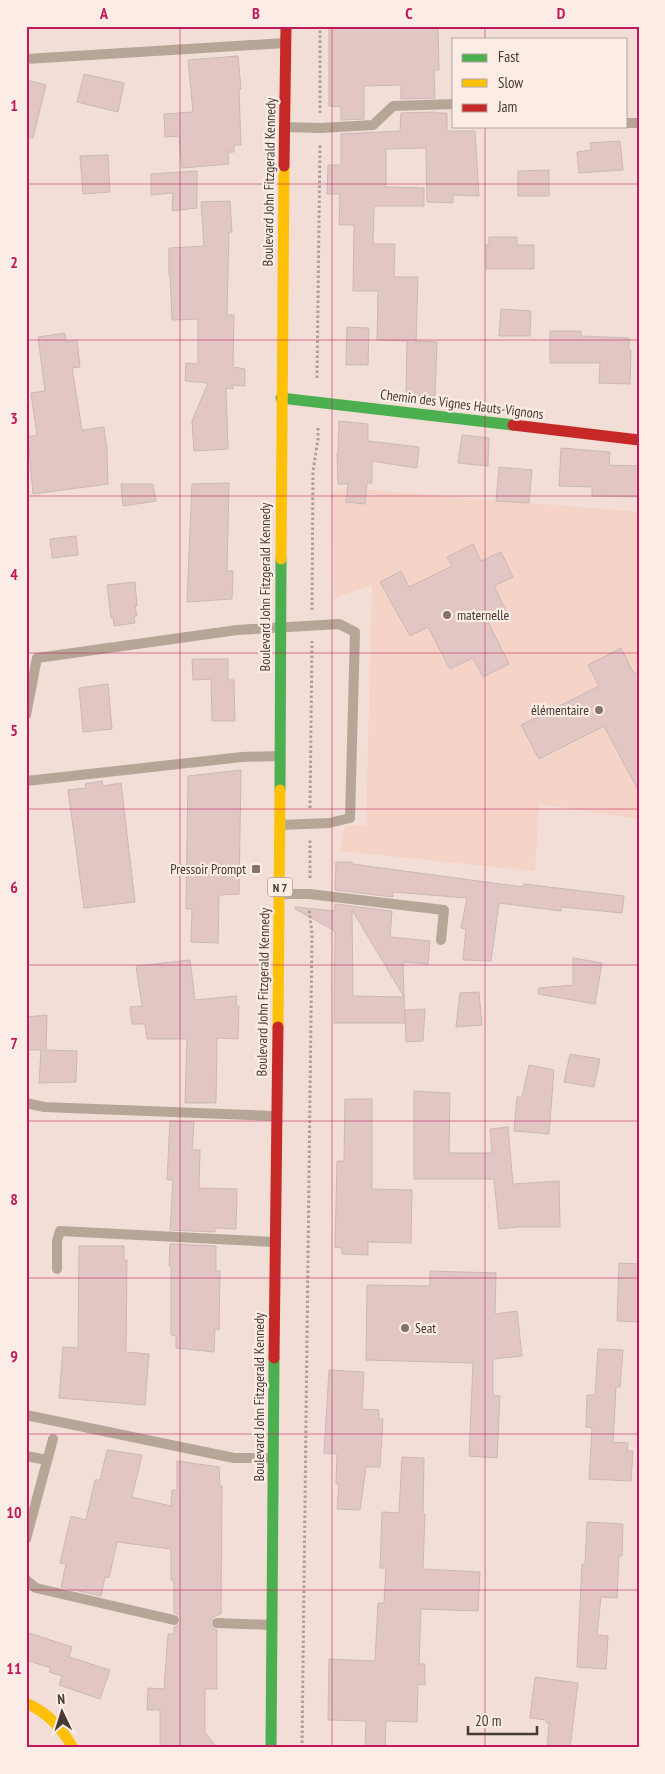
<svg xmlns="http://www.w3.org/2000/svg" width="665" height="1774" font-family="'PT Sans Narrow',sans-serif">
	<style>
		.built { fill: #f5d4c7 }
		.building { fill: #e1c6c4; stroke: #c9b9b6 }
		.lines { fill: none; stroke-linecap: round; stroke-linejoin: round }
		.path { stroke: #ac9f95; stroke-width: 3; stroke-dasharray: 2.5 2.5; stroke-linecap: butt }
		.lane { stroke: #b5a697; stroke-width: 10 }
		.fast { stroke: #4caf50; stroke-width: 11 }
		.slow { stroke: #ffc107; stroke-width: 11 }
		.jam { stroke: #c62828; stroke-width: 11 }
		.grid { fill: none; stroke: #c2185b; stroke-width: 1; stroke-opacity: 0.55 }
		.poi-dot { fill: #83736c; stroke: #fbece6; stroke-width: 2 }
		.labels { text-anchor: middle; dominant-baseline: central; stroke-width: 4.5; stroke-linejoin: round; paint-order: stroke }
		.shield { fill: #fbece6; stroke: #7d6f69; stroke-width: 1 }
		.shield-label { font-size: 12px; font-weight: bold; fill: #473933 }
		.street-label { font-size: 14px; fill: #473933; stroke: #fbece6 }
		.poi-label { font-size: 14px; fill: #473933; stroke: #fbece6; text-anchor: start }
		.neatline { fill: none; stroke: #c2185b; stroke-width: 2 }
		.grid-label { font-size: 16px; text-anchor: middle; font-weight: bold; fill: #c2185b }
	</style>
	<rect width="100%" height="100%" fill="#f2ded6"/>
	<!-- built -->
	<polygon class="built" points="347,488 639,512 639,819 539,804 535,871 340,851 345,826 366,825 372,585 334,599 331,492"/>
	<!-- building -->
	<g class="building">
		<polygon points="363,26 438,26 439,70 434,70 435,98 401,99 401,85 364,86 364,119 341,120 341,107 329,106 329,27"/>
		<polygon points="238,56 241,89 239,90 241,145 234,145 234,152 228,152 229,164 182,168 179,136 165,137 164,114 193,112 188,60"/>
		<polygon points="84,74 124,83 118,112 77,102"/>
		<polygon points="26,80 46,85 33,138 26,137"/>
		<polygon points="435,112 435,113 447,113 447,131 475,131 479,196 453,195 453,203 427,202 426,148 386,149 386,187 424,188 424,206 374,206 373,244 395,244 394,277 418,277 416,341 415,341 437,342 435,396 406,396 407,341 377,340 378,291 353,291 354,225 339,225 340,194 327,194 328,165 341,165 341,134 400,131 401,113"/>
		<polygon points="620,141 623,170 579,173 577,152 591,150 590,143"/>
		<polygon points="108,155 110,192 83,194 80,156"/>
		<polygon points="549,170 549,196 518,196 518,171"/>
		<polygon points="197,171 197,208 172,211 173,193 151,195 151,174"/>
		<polygon points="230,201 232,232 229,232 227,315 234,315 233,367 245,369 245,386 233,385 233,389 226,388 228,449 194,451 192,421 208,383 185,381 186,363 198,364 198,319 172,320 170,275 169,275 169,248 204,246 201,202"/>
		<polygon points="489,237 517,237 517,245 534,245 534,269 486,269 486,245 489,245"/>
		<polygon points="501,309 531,311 530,336 499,336"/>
		<polygon points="347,327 369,328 368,365 346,365"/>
		<polygon points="550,331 581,331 581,336 629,338 629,350 631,350 630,384 599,383 600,363 550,363"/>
		<polygon points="65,333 66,342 77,340 80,367 72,368 82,430 104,427 107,450 108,484 33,494 28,437 37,435 31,393 45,391 38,337"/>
		<polygon points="339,421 368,424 368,441 419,447 417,468 372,461 372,483 367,483 365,504 346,502 348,484 338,484 337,454 338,454"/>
		<polygon points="462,435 489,438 488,466 458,463"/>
		<polygon points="561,448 610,452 609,465 639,466 639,497 592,496 592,487 559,486"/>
		<polygon points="499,467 532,470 529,503 496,501"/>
		<polygon points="229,483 227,571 233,571 232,599 187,602 192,484"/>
		<polygon points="121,484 153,484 156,501 123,506"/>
		<polygon points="76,536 78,555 52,558 50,539"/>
		<polygon points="473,544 481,561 501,552 513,577 494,586 506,611 487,620 509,664 483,677 473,658 450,669 428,627 410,636 380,582 401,571 409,587 452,566 447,557"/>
		<polygon points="135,582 137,606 135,606 137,616 134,616 135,623 114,626 113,618 111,618 107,585"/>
		<polygon points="621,648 634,674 639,671 639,792 604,726 539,759 521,725 599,686 588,665"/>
		<polygon points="192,659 228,659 228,680 234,680 235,721 212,721 211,679 193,680"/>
		<polygon points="108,684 112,729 83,732 79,688"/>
		<polygon points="241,770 239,894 219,895 218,943 191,942 192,909 186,909 188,776"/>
		<polygon points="102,781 103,786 121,783 135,902 84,908 68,790 86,788 85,784"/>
		<polygon points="336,862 352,862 352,864 523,887 524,884 624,896 622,913 562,907 561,911 499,903 491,961 463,960 466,929 461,928 467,898 393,892 393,897 335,890"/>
		<polygon points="335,904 392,911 390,937 430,941 428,964 403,962 404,997 352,910 353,996 404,997 405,1023 334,1023 335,931 295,909 295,907 335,911"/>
		<polygon points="573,958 602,963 595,1004 538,994 539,988 573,985"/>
		<polygon points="190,960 195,1000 237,996 236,1006 239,1006 238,1039 217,1038 216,1103 185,1103 187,1039 147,1039 145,1024 132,1024 130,1007 142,1006 136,966"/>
		<polygon points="479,992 482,1025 456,1027 460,993"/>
		<polygon points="425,1009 423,1041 406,1042 405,1010"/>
		<polygon points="47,1015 46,1050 77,1051 76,1082 39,1083 41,1050 26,1050 26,1017"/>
		<polygon points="570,1054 600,1059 594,1087 564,1082"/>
		<polygon points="529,1065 554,1070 549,1134 514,1131 517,1097 522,1097"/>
		<polygon points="414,1091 450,1093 449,1153 492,1153 490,1129 508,1127 513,1184 559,1181 560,1227 517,1227 499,1229 494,1179 414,1179"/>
		<polygon points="345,1099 372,1099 372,1189 412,1190 411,1243 368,1242 368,1255 342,1254 342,1248 335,1247 337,1161 344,1161"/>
		<polygon points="170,1121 194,1122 192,1150 200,1150 199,1188 237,1189 236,1229 215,1228 215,1232 170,1230 173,1180 167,1180"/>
		<polygon points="170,1244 216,1246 216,1271 220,1271 219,1330 215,1329 214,1352 176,1348 176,1336 171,1335 171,1266 169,1266"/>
		<polygon points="79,1246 124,1246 124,1260 127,1260 126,1352 149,1354 145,1405 59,1398 63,1347 78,1348"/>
		<polygon points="619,1263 639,1264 639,1322 617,1321"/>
		<polygon points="430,1271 496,1273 495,1314 517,1311 522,1356 493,1359 493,1395 500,1396 497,1458 469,1456 473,1363 366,1360 367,1285 430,1286"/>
		<polygon points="598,1349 623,1350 620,1387 616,1387 613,1442 628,1443 627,1451 633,1451 631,1481 589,1479 592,1428 586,1427 587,1395 595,1395"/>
		<polygon points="329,1370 364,1372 362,1409 379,1410 379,1419 383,1419 380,1467 366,1467 360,1510 337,1509 339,1484 336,1484 337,1454 324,1453"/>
		<polygon points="107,1450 142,1455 132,1497 171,1506 172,1490 177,1490 177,1461 219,1467 220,1487 222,1486 221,1609 221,1614 213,1617 210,1623 213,1629 217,1630 217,1689 205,1689 205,1732 217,1748 160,1748 160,1710 147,1710 148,1688 164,1689 168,1634 174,1634 174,1627 179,1625 181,1621 179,1615 174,1613 174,1580 171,1580 171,1549 117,1542 109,1578 105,1577 101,1596 61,1587 66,1564 60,1563 71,1516 86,1520 95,1480 100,1480"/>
		<polygon points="402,1457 424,1458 423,1514 425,1514 423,1569 480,1572 478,1611 421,1609 419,1664 425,1664 425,1685 418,1684 417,1722 386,1721 385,1748 365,1748 366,1721 328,1720 329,1659 375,1661 378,1603 384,1603 386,1568 380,1568 382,1512 399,1513"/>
		<polygon points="587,1522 623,1524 622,1556 619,1556 617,1598 601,1597 597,1635 608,1636 606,1669 577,1667 582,1564 585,1565"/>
		<polygon points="26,1632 72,1647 69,1657 110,1670 100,1699 59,1685 62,1676 49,1672 51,1668 26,1660"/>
		<polygon points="535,1677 578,1683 570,1748 547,1748 549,1723 546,1723 546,1720 530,1718"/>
	</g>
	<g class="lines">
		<!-- path -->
		<g class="path">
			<polyline points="320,113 320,26"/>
			<polyline points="317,378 320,144"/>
			<polyline points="312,610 313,471 318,439 318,427"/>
			<polyline points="310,808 312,641"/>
			<polyline points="310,878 310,839"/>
			<polyline points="302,1748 312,933 309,909"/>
		</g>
		<!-- lane -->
		<g class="lane">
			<polyline points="26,59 285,43"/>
			<polyline points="626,123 639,123"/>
			<polyline points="285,127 320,128 373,125 393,106 454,104"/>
			<polyline points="26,715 37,658 237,630 339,624 355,632 350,818 329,823 281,825"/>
			<polyline points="26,781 242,757 279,756"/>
			<polyline points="280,894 309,894 444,910 441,940"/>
			<polyline points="26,1103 44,1107 275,1116"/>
			<polyline points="57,1269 57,1241 60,1231 274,1242"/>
			<polyline points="26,1415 234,1458 272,1458"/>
			<polyline points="26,1456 47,1460"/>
			<polyline points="26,1539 53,1439"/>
			<polyline points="26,1580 36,1588 174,1620"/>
			<polyline points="217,1623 271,1625"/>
		</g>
		<!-- fast -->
		<g class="fast">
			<polyline points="281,398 513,425"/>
			<polyline points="280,790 281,559"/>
			<polyline points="271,1748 274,1358"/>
		</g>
		<!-- slow -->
		<g class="slow">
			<polyline points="281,559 284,166"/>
			<polyline points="278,1027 280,790"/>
			<path d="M26 1703C48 1713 61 1727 73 1748"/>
		</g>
		<!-- jam -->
		<g class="jam">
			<polyline points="284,166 286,26"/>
			<polyline points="513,425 639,440"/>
			<polyline points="274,1358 278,1027"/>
		</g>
	</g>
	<!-- grid -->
	<path class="grid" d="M180 26V1748M332 26V1748M485 26V39M485 126V1748M26 184H639M26 340H639M26 496H639M26 653H639M26 809H639M26 965H639M26 1121H639M26 1278H639M26 1434H639M26 1590H639"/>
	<!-- markers -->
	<g class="poi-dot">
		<circle cx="447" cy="615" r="5"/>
		<circle cx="599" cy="710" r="5"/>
		<rect x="251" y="864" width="10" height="10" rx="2.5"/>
		<circle cx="405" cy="1328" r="5"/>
	</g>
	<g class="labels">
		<!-- shield labels -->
		<rect class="shield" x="267.5" y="877.5" width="25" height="19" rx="4"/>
		<g class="shield-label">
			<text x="280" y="887">N 7</text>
		</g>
		<!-- street labels -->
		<g class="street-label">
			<text transform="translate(269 182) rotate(-89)">Boulevard John Fitzgerald Kennedy</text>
			<text transform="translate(462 404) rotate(7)">Chemin des Vignes Hauts-Vignons</text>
			<text transform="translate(265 587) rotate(-90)">Boulevard John Fitzgerald Kennedy</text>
			<text transform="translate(263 992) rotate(-89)">Boulevard John Fitzgerald Kennedy</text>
			<text transform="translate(259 1397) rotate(-90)">Boulevard John Fitzgerald Kennedy</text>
		</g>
		<!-- poi labels -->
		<g class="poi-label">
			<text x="457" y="615">maternelle</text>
			<text x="589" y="710" text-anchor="end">élémentaire</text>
			<text x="246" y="869" text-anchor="end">Pressoir Prompt</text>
			<text x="415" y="1328">Seat</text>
		</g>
	</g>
	<!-- border -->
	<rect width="665" height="1774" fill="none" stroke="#fbece6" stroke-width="55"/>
	<!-- legend -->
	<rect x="452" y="38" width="175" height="90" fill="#fbece6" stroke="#b3a49e"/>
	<rect x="462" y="54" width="25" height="8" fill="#4caf50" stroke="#b3a49e"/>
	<text x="498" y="62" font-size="15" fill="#473933">Fast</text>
	<rect x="462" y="79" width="25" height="8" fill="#ffc107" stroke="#b3a49e"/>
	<text x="498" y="88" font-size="15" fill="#473933">Slow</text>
	<rect x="462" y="104" width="25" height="8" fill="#c62828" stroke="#b3a49e"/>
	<text x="498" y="112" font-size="15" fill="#473933">Jam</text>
	<!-- north arrow -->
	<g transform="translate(62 1712) rotate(356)" stroke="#fbece6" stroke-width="4" paint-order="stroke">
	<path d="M0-4L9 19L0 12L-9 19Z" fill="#473933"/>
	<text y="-8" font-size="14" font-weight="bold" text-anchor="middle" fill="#473933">N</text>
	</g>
	<!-- scale -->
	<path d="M468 1726v8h69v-8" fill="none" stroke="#473933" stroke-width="2.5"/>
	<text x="475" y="1726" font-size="15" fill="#473933" stroke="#fbece6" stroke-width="4" paint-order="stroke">20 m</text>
	<rect x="28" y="28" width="610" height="1718" class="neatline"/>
	<g class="grid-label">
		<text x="104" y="19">A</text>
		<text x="256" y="19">B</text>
		<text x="409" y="19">C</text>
		<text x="561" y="19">D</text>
		<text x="14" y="111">1</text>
		<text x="14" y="268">2</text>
		<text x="14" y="424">3</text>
		<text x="14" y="580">4</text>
		<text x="14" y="736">5</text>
		<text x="14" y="893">6</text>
		<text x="14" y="1049">7</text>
		<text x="14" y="1205">8</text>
		<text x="14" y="1362">9</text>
		<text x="14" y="1518">10</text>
		<text x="14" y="1674">11</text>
	</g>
</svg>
